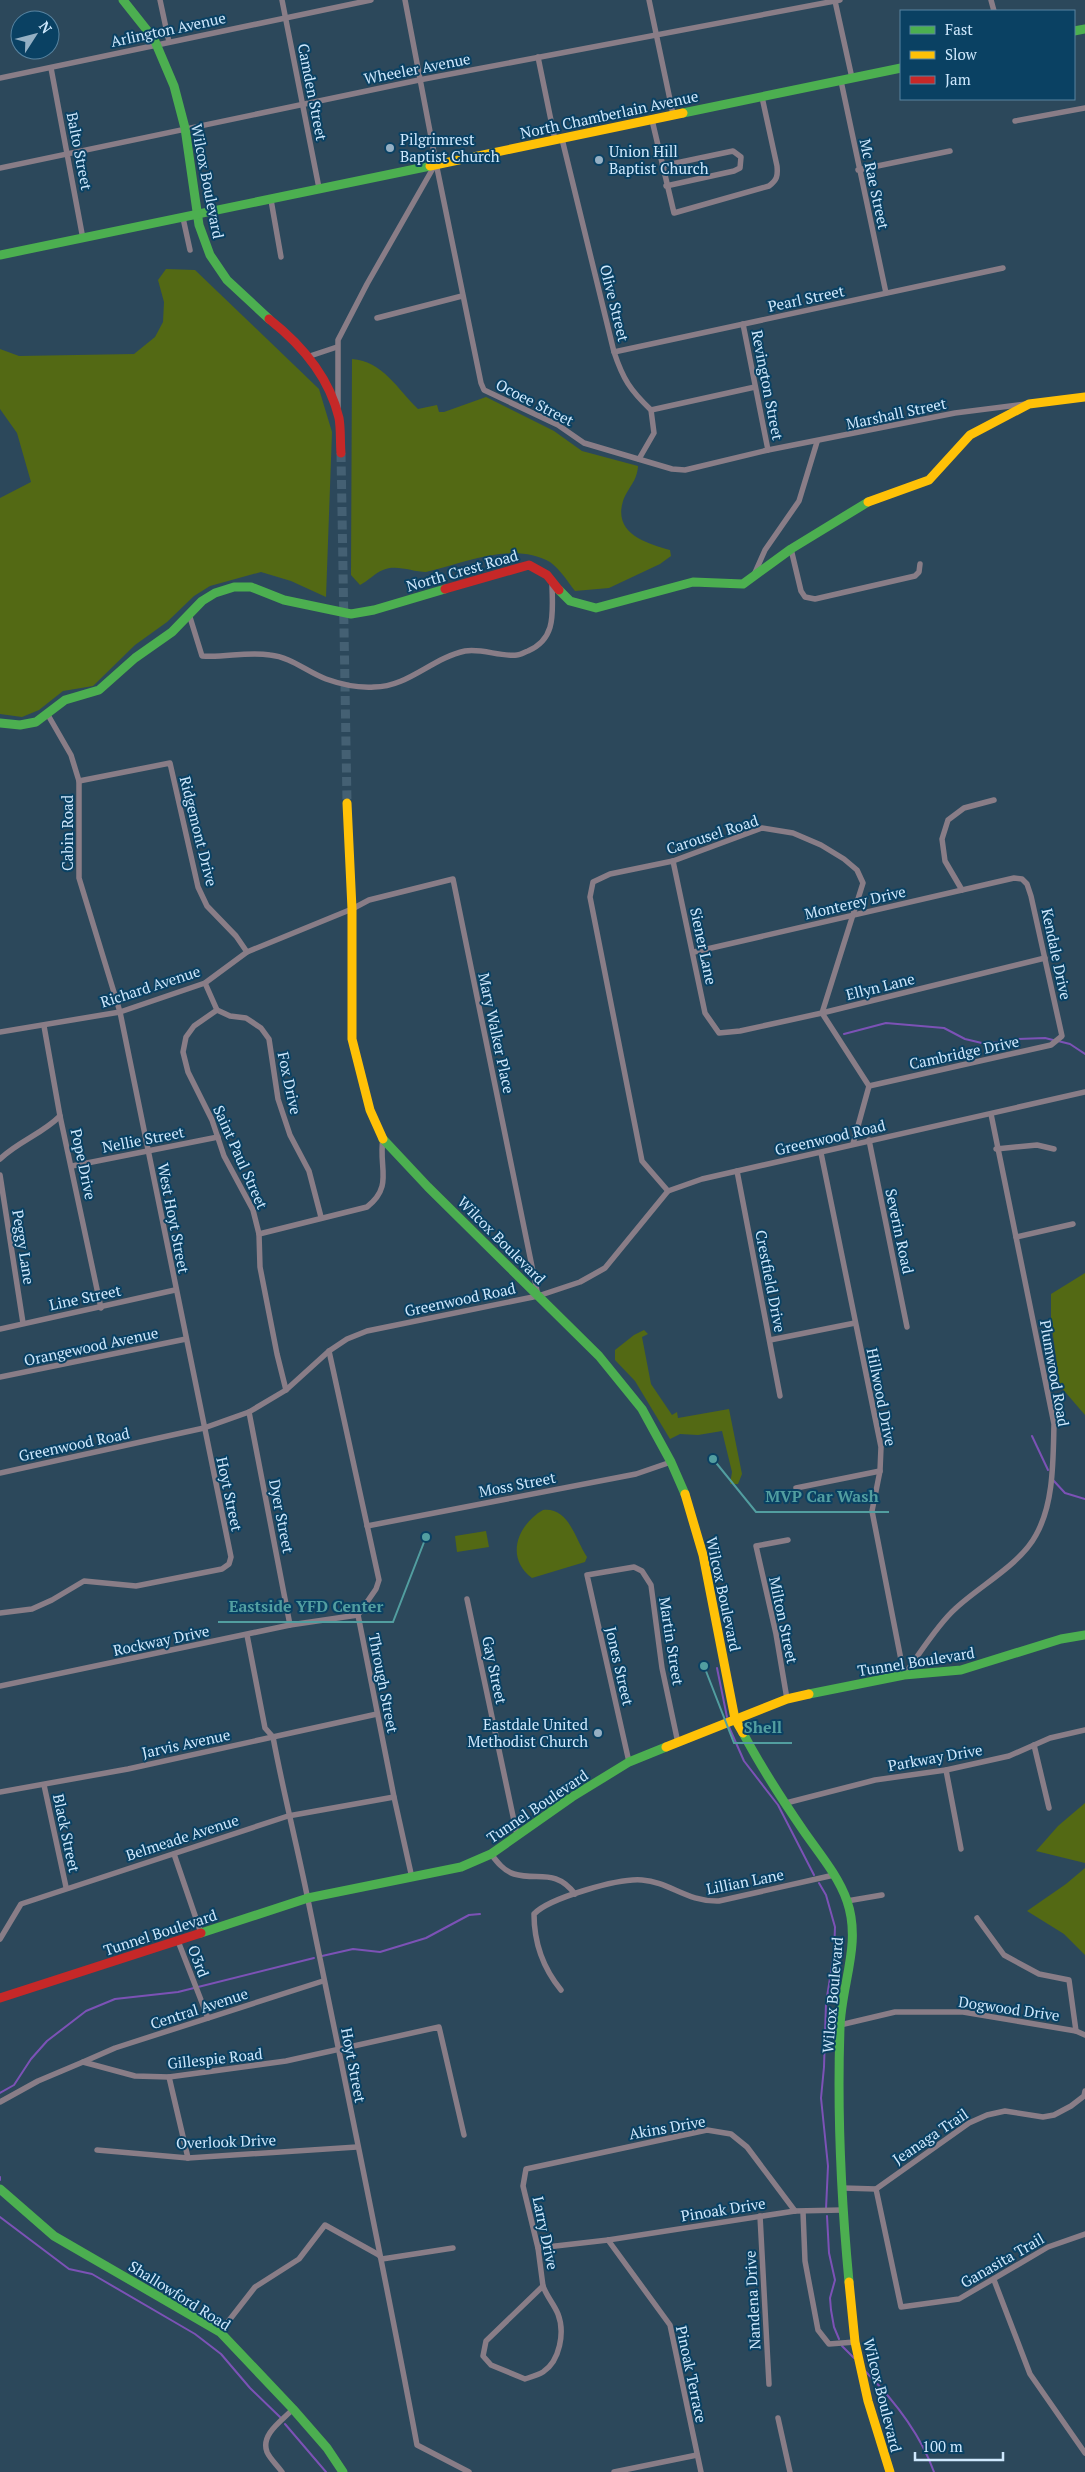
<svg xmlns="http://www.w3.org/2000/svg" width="1085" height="2472" font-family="'PT Serif',serif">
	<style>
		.green { fill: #536914 }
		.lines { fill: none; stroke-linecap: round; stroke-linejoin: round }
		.stream { stroke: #7c52b6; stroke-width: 2 }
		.secondary-tunnel { stroke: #446073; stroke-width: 9; stroke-dasharray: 9 4.5; stroke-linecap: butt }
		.street { stroke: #897d87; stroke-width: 5.5 }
		.fast { stroke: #4caf50; stroke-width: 9 }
		.slow { stroke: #ffc107; stroke-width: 9 }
		.jam { stroke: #c62828; stroke-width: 9 }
		.poi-dot { fill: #95b0c4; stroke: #0a4163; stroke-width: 2 }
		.labels { text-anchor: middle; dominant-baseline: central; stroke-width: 4; stroke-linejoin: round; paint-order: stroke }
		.street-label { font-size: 15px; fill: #cee8fd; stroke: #0a4163 }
		.poi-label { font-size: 15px; fill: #cee8fd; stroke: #0a4163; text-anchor: start }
		.leader { fill: none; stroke: #529ea0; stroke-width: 2 }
		.callout-dot { fill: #529ea0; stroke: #0a4163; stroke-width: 2 }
		.callout-label { font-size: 16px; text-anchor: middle; font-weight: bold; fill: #529ea0; stroke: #0a4163; stroke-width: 4; stroke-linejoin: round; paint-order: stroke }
	</style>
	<rect width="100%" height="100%" fill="#2c485b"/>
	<!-- green -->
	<g class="green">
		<polygon points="166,269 195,270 319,389 332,432 326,597 291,581 261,572 210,586 194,596 167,622 135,645 93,686 63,691 39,710 22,717 0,714 0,498 31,482 17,433 0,409 0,349 19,356 134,354 155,337 163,322 164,302 158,280"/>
		<path d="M352 359C383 361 398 390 418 409L437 405 439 412H444L486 397 554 431 582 451 638 466C637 482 628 487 623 501 613 534 647 543 670 550L671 556 660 564 609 588 575 591C568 582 560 569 550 562 513 541 464 563 426 572 413 572 396 564 383 570 375 573 368 581 360 585L351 575Z"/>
		<polygon points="1085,1273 1085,1415 1060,1386 1051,1321 1051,1294"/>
		<polygon points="644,1330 648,1334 642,1337 651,1384 672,1415 677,1412 678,1418 729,1409 742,1474 738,1484 730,1484 732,1472 722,1431 698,1435 680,1434 670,1439 635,1381 615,1360 615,1350 634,1335"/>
		<path d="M543 1510C569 1507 575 1539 587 1557L585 1562 532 1578C505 1558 517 1525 543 1510Z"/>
		<polygon points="486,1531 489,1547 457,1552 455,1536"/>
		<polygon points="1085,1803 1085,1863 1036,1851 1058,1826"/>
		<polygon points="1085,1868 1085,1955 1064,1934 1027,1911 1066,1884"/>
	</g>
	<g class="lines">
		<!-- stream -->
		<g class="stream">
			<polyline points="844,1034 886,1023 944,1028 965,1039 986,1044 1018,1039 1045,1038 1053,1040"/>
			<polyline points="1058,1041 1070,1044 1085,1054"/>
			<polyline points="1032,1436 1048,1470"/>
			<polyline points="1053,1480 1065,1493 1085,1499"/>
			<polyline points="717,1668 727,1717"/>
			<polyline points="729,1727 744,1761 778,1805 814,1875"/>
			<polyline points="819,1883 826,1895 835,1927 834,1954 826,2003 824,2067 821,2098 828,2166 826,2209"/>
			<polyline points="322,1956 353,1949 380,1952 426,1938 469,1915 480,1914"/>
			<polyline points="0,2093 14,2085 31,2059 47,2041 86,2011 115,1999 178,1992 314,1958"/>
			<polyline points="0,2177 0,2180"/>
			<polyline points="827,2216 829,2253 835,2280 830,2298 831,2310 834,2327 839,2339"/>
			<polyline points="0,2217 69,2269 92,2274 195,2334 221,2354 250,2388 281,2418"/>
			<polyline points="842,2346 854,2358"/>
			<path d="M865 2371C894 2400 920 2433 934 2472"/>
			<polyline points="285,2424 326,2472"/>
		</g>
		<!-- secondary-tunnel -->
		<polyline class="secondary-tunnel" points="341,453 347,803"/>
		<!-- street -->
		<g class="street">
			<polyline points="160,0 169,42"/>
			<polyline points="282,0 319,188"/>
			<polyline points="649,0 673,114"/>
			<polyline points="991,0 994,11"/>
			<polyline points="835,1 852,78"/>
			<polyline points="538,57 555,140"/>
			<polyline points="51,68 83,239"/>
			<polyline points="0,78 371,0"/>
			<polyline points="841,81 886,293"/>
			<path d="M652 120 674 213 769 186C777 180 778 176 777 166L762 97"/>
			<polyline points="1015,121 1085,108"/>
			<path d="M562 139 614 352C623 379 630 390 651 410L654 433 639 459"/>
			<polyline points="436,163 481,383 484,390 558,425 584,443 672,469 685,470 768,450 955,413 1026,404"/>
			<polyline points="662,166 733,151 741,157 740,168 734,171 666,186"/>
			<polyline points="0,168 419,80 840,0"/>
			<polyline points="858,170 950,151"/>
			<polyline points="271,200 281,257"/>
			<polyline points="183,218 190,250"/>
			<polyline points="377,318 462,296"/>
			<polyline points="743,324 768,450"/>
			<polyline points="614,352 1003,268"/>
			<polyline points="310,356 337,347"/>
			<polyline points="338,407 338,340 367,284 436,163 405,0"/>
			<polyline points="651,410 755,387"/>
			<polyline points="791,549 801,591 805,597 815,599 915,576 919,572 920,564"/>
			<polyline points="753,577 765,550 799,501 817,442"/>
			<path d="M189 614 202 656C225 658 247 651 270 655 291 657 307 672 326 679 340 684 358 688 374 687 408 687 432 658 465 651 482 648 500 657 517 655 520 655 525 652 528 651 558 638 552 610 552 582"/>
			<polyline points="79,781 170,763 198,887 207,906 236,936 247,952"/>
			<polyline points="673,861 705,1013 719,1033 740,1031 822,1013 1045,958"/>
			<polyline points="962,890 945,861 942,839 948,820 964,808 994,800"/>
			<polyline points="694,952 1014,878 1022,879 1027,884 1031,896 1062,1036 1051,1045 869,1086"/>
			<polyline points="205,983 217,1010 230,1016 246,1018 261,1028 269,1039 278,1099 290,1135 309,1171 321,1217"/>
			<polyline points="217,1010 194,1026 186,1037 183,1052 188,1072 212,1120 224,1156 253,1210 259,1234 260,1267 277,1354 286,1390"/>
			<polyline points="44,1026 60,1116 101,1308"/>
			<polyline points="0,1032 120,1012 205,983 247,952 352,909 369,900 453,879 538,1296"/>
			<polyline points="869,1140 907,1327"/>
			<polyline points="996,1149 1037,1145 1054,1149"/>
			<polyline points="821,1153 881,1447 880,1471 872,1511 904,1675"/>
			<path d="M0 1159C19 1141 42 1134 60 1116"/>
			<polyline points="72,1166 218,1137"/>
			<polyline points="737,1171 780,1396"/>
			<polyline points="0,1175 23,1323"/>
			<polyline points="668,1191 642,1161 590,897 593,882 610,874 673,861 762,828 793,833 821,845 844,859 857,870 863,883 822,1013 869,1086 853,1144"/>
			<path d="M259 1234 367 1207C394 1186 378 1167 383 1139"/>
			<polyline points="1016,1237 1073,1224"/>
			<polyline points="0,1329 175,1290"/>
			<polyline points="770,1340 855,1323"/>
			<polyline points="329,1351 379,1580 376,1589 358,1615 394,1797 412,1878"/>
			<polyline points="0,1377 186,1339"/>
			<polyline points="249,1412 290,1625"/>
			<polyline points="0,1473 204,1428 249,1412 286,1390 329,1351 347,1339 367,1331 538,1296 580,1282 605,1268 668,1191 702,1179 1085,1092"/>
			<polyline points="796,1488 880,1471"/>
			<polyline points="367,1526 636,1474 671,1462"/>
			<polyline points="467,1599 517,1835"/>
			<polyline points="0,1613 32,1609 52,1600 84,1581 136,1586 222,1569 229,1564 231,1557 120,1012 79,878 79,781 71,755 48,715"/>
			<path d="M247 1635 265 1728 273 1737C283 1791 297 1845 308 1900 345 2081 383 2263 417 2445L469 2472"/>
			<path d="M904 1675C919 1655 937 1625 955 1609 979 1586 1020 1565 1036 1535 1054 1503 1053 1460 1054 1424L991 1114"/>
			<polyline points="0,1686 290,1625 358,1615"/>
			<polyline points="787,1699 776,1634 756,1546 788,1540"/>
			<polyline points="1034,1745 1049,1808"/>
			<polyline points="629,1762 587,1575 634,1567 642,1571 651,1585 662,1668 678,1743"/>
			<polyline points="946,1770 961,1849"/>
			<polyline points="44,1785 66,1887"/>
			<polyline points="0,1792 128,1769 377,1714"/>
			<polyline points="786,1803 875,1780 946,1770 1009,1756 1050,1738 1085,1730"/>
			<polyline points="174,1854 201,1933"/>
			<path d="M491 1854C497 1862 504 1871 514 1874 538 1881 555 1868 575 1894"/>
			<polyline points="847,1901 882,1895"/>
			<polyline points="977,1918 1004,1955 1039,1974 1069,1980 1076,2031"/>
			<polyline points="0,1939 21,1904 288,1816 394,1797"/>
			<polyline points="178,1941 208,2018"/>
			<path d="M561 1990C543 1968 534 1943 534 1914 549 1898 619 1878 642 1880 670 1882 686 1902 719 1901L834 1875"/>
			<polyline points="840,2025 895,2012 963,2012 1076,2031 1085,2035"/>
			<polyline points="83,2062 115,2048 323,1981"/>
			<polyline points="169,2077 188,2158"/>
			<polyline points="0,2102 38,2081 83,2062 135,2076 169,2077 286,2061 439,2027 464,2135"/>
			<polyline points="97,2150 188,2158 357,2147"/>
			<polyline points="843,2188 876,2189 969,2123 987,2115 1005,2111 1043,2117 1054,2115 1071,2106 1084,2096 1085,2091"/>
			<polyline points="876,2189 901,2307 959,2299 1048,2247 1085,2234"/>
			<polyline points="803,2212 805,2261 818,2330 829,2344 855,2342"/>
			<polyline points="760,2216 769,2384"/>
			<polyline points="608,2240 670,2325 701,2472"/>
			<polyline points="538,2248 608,2240 795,2211 842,2210"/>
			<polyline points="994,2280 1030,2374 1085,2453"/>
			<polyline points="543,2286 538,2248 523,2186 526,2169 707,2130 731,2134 747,2147 795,2211"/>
			<path d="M543 2286C547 2297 554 2304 558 2314 565 2332 560 2361 543 2372 538 2375 531 2377 525 2379L491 2365 483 2356 486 2341Z"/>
			<polyline points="220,2332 255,2287 299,2259 325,2225 379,2255 382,2259 453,2248"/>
			<polyline points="778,2418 790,2472"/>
			<path d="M282 2472C278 2466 270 2459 267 2452 260 2434 283 2420 293 2409"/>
			<polyline points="614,2472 697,2455"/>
		</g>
		<!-- fast -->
		<g class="fast">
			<polyline points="123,0 154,39 174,86 185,128 199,225 210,255 227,280 269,319"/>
			<polyline points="1074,31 1085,29"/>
			<polyline points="683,113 901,68"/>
			<polyline points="0,255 430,166"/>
			<polyline points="559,590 570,601 596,608 693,582 743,584 791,549 868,502"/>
			<polyline points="0,723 20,725 36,722 65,700 99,690 135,658 172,632 202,601 215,593 234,587 251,587 284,600 351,614 374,610 445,589"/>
			<polyline points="383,1139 428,1187 599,1356 642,1409 671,1462 685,1494"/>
			<polyline points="809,1694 904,1675 961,1670 1061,1639 1085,1635"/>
			<path d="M743 1733C761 1767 781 1798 803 1830 818 1852 838 1875 847 1901 862 1944 841 1985 840 2028 837 2113 841 2197 849 2282"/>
			<polyline points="201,1933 308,1898 461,1867 491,1854 572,1797 629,1762 666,1747"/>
			<polyline points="0,2189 54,2236 220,2332 293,2409 327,2448 343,2472"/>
		</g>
		<!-- slow -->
		<g class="slow">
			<polyline points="430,166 683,113"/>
			<polyline points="868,502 929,480 970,435 1029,404 1085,397"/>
			<polyline points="347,803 352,909 352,1039 370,1110 383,1139"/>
			<polyline points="685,1494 703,1555 735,1719 743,1733"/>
			<polyline points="666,1747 787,1699 809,1694"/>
			<polyline points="849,2282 855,2342 868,2401 890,2472"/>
		</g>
		<!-- jam -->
		<g class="jam">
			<path d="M269 319C302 345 329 376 339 418 341 429 340 442 341 453"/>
			<polyline points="445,589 529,565 547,575 559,590"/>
			<polyline points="0,1998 201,1933"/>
		</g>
	</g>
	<!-- markers -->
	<g class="poi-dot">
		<circle cx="390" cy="148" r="5"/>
		<circle cx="599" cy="160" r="5"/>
		<circle cx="598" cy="1733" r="5"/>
	</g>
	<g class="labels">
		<!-- street labels -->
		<g class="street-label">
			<text transform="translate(168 29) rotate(-12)">Arlington Avenue</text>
			<text transform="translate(417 68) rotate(-11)">Wheeler Avenue</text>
			<text transform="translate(313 92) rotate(79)">Camden Street</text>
			<text transform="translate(609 114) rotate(-12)">North Chamberlain Avenue</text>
			<text transform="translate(80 151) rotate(79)">Balto Street</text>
			<text transform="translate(208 181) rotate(79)">Wilcox Boulevard</text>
			<text transform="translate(875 184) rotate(78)">Mc Rae Street</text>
			<text transform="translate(806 298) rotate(-12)">Pearl Street</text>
			<text transform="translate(615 303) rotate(76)">Olive Street</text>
			<text transform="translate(768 385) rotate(79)">Revington Street</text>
			<text transform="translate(535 402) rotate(27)">Ocoee Street</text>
			<text transform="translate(896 413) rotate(-12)">Marshall Street</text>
			<text transform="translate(462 570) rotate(-16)">North Crest Road</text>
			<text transform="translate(199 831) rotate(76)">Ridgemont Drive</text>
			<text transform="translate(67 833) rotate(-90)">Cabin Road</text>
			<text transform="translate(712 834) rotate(-18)">Carousel Road</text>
			<text transform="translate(855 902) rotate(-13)">Monterey Drive</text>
			<text transform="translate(704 946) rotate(78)">Siener Lane</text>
			<text transform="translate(1057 954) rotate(78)">Kendale Drive</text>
			<text transform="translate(150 986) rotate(-18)">Richard Avenue</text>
			<text transform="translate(880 986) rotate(-14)">Ellyn Lane</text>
			<text transform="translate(497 1033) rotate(78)">Mary Walker Place</text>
			<text transform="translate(964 1052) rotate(-12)">Cambridge Drive</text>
			<text transform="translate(290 1083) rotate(78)">Fox Drive</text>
			<text transform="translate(830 1137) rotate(-13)">Greenwood Road</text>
			<text transform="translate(143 1139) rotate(-11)">Nellie Street</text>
			<text transform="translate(241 1157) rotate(66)">Saint Paul Street</text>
			<text transform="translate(84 1164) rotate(78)">Pope Drive</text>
			<text transform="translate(174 1218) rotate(79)">West Hoyt Street</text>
			<text transform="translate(900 1231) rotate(78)">Severin Road</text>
			<text transform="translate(502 1240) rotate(45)">Wilcox Boulevard</text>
			<text transform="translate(24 1247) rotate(81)">Peggy Lane</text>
			<text transform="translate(771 1281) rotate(79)">Crestfield Drive</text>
			<text transform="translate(85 1297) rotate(-12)">Line Street</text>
			<text transform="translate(460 1299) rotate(-12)">Greenwood Road</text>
			<text transform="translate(91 1346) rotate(-12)">Orangewood Avenue</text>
			<text transform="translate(1055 1373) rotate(80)">Plumwood Road</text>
			<text transform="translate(882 1397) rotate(79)">Hillwood Drive</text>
			<text transform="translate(74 1444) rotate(-12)">Greenwood Road</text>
			<text transform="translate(517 1484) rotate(-11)">Moss Street</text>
			<text transform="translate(230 1494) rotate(78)">Hoyt Street</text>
			<text transform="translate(282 1516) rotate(79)">Dyer Street</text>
			<text transform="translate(724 1594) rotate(78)">Wilcox Boulevard</text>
			<text transform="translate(784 1620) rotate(78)">Milton Street</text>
			<text transform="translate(161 1640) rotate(-12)">Rockway Drive</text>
			<text transform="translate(672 1641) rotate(81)">Martin Street</text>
			<text transform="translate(916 1661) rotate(-9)">Tunnel Boulevard</text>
			<text transform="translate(620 1666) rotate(77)">Jones Street</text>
			<text transform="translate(495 1670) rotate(78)">Gay Street</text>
			<text transform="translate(384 1683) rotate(79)">Through Street</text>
			<text transform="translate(186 1743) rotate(-12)">Jarvis Avenue</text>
			<text transform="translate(935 1757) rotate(-10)">Parkway Drive</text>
			<text transform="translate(537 1806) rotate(-34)">Tunnel Boulevard</text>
			<text transform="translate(67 1833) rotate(78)">Black Street</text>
			<text transform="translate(182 1837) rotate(-18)">Belmeade Avenue</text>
			<text transform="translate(745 1881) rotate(-11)">Lillian Lane</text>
			<text transform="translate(160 1932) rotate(-18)">Tunnel Boulevard</text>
			<text transform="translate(199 1961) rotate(69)">O3rd</text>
			<text transform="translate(832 1995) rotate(-85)">Wilcox Boulevard</text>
			<text transform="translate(199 2008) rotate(-18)">Central Avenue</text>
			<text transform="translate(1009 2008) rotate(8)">Dogwood Drive</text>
			<text transform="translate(215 2058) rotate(-6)">Gillespie Road</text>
			<text transform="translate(354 2065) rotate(79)">Hoyt Street</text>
			<text transform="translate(667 2127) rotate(-10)">Akins Drive</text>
			<text transform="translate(930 2136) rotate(-34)">Jeanaga Trail</text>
			<text transform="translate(226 2141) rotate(-2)">Overlook Drive</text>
			<text transform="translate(723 2209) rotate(-9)">Pinoak Drive</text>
			<text transform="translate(546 2233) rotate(78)">Larry Drive</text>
			<text transform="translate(1002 2260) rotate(-30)">Ganasita Trail</text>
			<text transform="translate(180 2295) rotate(32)">Shallowford Road</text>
			<text transform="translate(752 2300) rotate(-93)">Nandena Drive</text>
			<text transform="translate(692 2374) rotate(78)">Pinoak Terrace</text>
			<text transform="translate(883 2395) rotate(76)">Wilcox Boulevard</text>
		</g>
		<!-- poi labels -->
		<g class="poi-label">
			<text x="400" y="139">Pilgrimrest<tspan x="400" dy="17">Baptist Church</tspan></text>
			<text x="609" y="151">Union Hill<tspan x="609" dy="17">Baptist Church</tspan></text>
			<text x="588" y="1724" text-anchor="end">Eastdale United<tspan x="588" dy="17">Methodist Church</tspan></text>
		</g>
	</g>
	<!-- callouts -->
	<path class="leader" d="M713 1459L756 1512H889M426 1537L393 1622H218M704 1666L734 1743H792"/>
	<g class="callout-dot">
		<circle cx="713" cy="1459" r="5"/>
		<circle cx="426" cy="1537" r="5"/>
		<circle cx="704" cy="1666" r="5"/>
	</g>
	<g class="callout-label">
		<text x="822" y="1502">MVP Car Wash</text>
		<text x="306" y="1612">Eastside YFD Center</text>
		<text x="763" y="1733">Shell</text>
	</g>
	<!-- legend -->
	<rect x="900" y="10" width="175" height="90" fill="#0a4163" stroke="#5884a1"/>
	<rect x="910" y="26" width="25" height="8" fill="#4caf50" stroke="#5884a1"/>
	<text x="945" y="35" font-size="15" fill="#cee8fd">Fast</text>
	<rect x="910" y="51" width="25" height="8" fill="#ffc107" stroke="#5884a1"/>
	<text x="945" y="60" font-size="15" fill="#cee8fd">Slow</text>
	<rect x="910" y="76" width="25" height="8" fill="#c62828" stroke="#5884a1"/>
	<text x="945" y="85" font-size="15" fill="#cee8fd">Jam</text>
	<!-- north arrow -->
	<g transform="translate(35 35) rotate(54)"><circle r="24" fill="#0a4163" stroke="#5884a1"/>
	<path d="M0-4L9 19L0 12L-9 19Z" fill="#95b0c4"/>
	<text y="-8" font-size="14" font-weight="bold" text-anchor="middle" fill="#cee8fd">N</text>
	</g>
	<!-- scale -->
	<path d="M915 2452v8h88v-8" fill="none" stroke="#cee8fd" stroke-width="2.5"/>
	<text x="922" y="2452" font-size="15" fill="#cee8fd" stroke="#0a4163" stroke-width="4" paint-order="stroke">100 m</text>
</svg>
